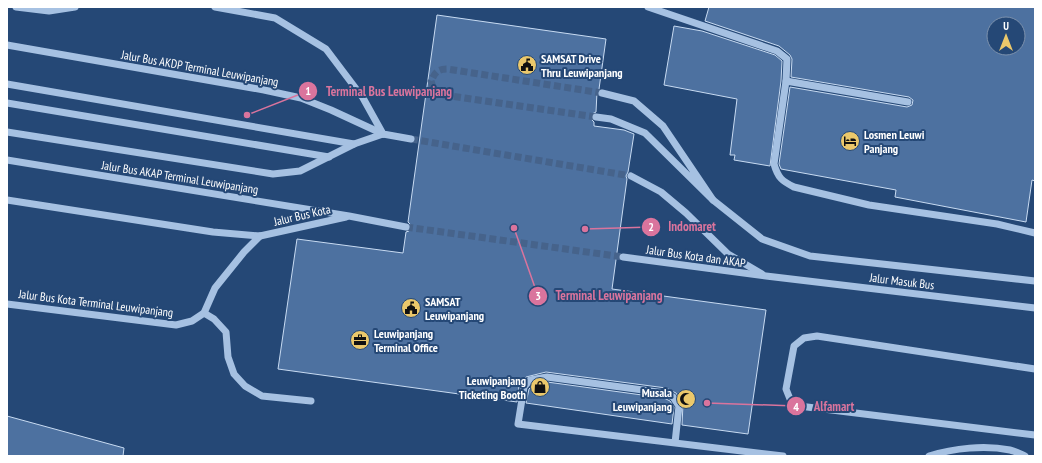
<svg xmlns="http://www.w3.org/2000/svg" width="1042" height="463" font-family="'PT Sans Narrow',sans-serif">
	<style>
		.building { fill: #4d71a0; stroke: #c8dbf2; fill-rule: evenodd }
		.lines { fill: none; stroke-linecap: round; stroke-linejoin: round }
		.minor-tunnel { stroke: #46638b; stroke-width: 7; stroke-dasharray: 7 3.5; stroke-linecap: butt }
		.minor { stroke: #a6c1e2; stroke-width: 7 }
		.labels { text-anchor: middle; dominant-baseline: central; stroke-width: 4; stroke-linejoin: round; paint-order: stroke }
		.poi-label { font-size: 12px; font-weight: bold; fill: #fff; stroke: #254876; text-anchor: start }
		.street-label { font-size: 12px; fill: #fff; stroke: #254876 }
		.leader { fill: none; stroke: #da749d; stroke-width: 1.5 }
		.callout-dot { fill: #da749d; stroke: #254876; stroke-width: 1.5 }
		.mark-label { font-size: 12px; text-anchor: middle; font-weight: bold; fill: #fff }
		.callout-label { font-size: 13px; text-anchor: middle; font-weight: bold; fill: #da749d; stroke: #254876; stroke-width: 4; stroke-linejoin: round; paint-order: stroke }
	</style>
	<rect width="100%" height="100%" fill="#254876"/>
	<!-- building -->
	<g class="building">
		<path d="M709 7H1035V181L1032 180 1026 222 895 197 896 190 781 169 779 164 790 87 907 107 912 105 913 100 909 97 791 77 792 59 790 55 779 46 705 21ZM994 24H1018V48H994Z"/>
		<polygon points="437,15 606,39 599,89 597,92 596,112 592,114 591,119 594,122 594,126 624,130 634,134 628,172 626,176 627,179 612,289 766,310 748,434 682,425 683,404 676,393 666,388 546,372 526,377 519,386 517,402 278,369 297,239 403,253 406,232 409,231 411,228 411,225 408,222"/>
		<polygon points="674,26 702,31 775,55 782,61 781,81 770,166 734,160 735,155 730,155 737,99 664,85"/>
		<polygon points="547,382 664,398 670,401 674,407 672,424 526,403 529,389 533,385"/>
		<polygon points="7,416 124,448 123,456 7,456"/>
	</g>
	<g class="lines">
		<!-- minor-tunnel -->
		<g class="minor-tunnel">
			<path d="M596 117 444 95 434 91 431 81C435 73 437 69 447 69L602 93"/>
			<polyline points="411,139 631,176"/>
			<polyline points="406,227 623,257"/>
		</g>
		<!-- minor -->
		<g class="minor">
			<polyline points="16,7 49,11 75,7"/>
			<polyline points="215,7 275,18 326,49 363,98 383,134 411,139"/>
			<path d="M648 7 777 51 787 59 786 81 774 164C778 178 782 181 794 187L869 205 997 224 1035 233"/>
			<polyline points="7,45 264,90 301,98 331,110 383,134"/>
			<polyline points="786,81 908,102"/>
			<polyline points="7,84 354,144"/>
			<polyline points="7,103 329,157"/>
			<polyline points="596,117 611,119 645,133 713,200 663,126 634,101 602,93"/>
			<polyline points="7,132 273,174 300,171 354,144 383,134"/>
			<polyline points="7,160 349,216 406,227"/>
			<polyline points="631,176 661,192 686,213 728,254 762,274"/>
			<polyline points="7,200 213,232 260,236 346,217"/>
			<polyline points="713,200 762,239 810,256 1035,281"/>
			<polyline points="623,257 766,276 1035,308"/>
			<polyline points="7,304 176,325 192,321 204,313 215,288 244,252 260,236"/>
			<polyline points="204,313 214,319 226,332 228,357 234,374 245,386 262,396 311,401"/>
			<polyline points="1035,369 817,336 804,338 794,346 786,389 790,399 799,406 1035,435"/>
			<polyline points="675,443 679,406 673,397 665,393 547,377 530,380 524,387 518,424 783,456"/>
			<path d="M929 456C954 448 985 445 1010 450 1015 451 1020 454 1025 456"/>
		</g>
	</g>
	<!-- icons -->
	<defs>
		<symbol id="civic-disc" viewBox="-11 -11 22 22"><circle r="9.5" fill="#ebc86b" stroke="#254876"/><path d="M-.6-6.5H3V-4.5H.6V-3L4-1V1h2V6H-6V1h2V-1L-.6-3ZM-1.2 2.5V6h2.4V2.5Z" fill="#111"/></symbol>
		<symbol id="hotel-disc" viewBox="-11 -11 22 22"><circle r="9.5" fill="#ebc86b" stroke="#254876"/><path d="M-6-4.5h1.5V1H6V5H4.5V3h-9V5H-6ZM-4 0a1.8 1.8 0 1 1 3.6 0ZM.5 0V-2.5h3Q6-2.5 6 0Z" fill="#111"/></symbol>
		<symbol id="office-disc" viewBox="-11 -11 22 22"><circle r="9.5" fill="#ebc86b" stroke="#254876"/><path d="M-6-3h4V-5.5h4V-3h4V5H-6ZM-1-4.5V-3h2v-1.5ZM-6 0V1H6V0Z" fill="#111"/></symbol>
		<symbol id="shop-disc" viewBox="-11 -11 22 22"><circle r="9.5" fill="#ebc86b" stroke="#254876"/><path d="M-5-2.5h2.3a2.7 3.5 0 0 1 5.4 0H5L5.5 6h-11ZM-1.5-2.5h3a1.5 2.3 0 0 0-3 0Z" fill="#111"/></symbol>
		<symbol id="mosque-disc" viewBox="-11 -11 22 22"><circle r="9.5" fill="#ebc86b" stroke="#254876"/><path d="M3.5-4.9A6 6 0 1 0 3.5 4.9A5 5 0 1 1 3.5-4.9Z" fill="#111"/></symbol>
	</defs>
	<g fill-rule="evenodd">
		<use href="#civic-disc" x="516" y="54" width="22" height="22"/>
		<use href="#hotel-disc" x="839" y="130" width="22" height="22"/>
		<use href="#civic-disc" x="400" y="297" width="22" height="22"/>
		<use href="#office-disc" x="349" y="329" width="22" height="22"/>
		<use href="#shop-disc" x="529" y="376" width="22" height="22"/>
		<use href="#mosque-disc" x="675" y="388" width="22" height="22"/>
	</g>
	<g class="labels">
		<!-- poi labels -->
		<g class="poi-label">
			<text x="541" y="58">SAMSAT Drive<tspan x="541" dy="14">Thru Leuwipanjang</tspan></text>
			<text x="864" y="134">Losmen Leuwi<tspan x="864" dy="14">Panjang</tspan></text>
			<text x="425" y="301">SAMSAT<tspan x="425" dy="14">Leuwipanjang</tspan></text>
			<text x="374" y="333">Leuwipanjang<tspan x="374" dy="14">Terminal Office</tspan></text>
			<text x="526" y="380" text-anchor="end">Leuwipanjang<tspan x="526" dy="14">Ticketing Booth</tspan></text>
			<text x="672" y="392" text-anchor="end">Musala<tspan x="672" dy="14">Leuwipanjang</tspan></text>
		</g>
		<!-- street labels -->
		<g class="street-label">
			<text transform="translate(200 68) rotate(10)">Jalur Bus AKDP Terminal Leuwipanjang</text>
			<text transform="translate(180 177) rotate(9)">Jalur Bus AKAP Terminal Leuwipanjang</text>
			<text transform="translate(302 215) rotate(-13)">Jalur Bus Kota</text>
			<text transform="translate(696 256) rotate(8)">Jalur Bus Kota dan AKAP</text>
			<text transform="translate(902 281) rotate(7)">Jalur Masuk Bus</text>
			<text transform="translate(96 303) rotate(7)">Jalur Bus Kota Terminal Leuwipanjang</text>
		</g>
	</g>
	<!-- callouts -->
	<path class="leader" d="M247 115L308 91M585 229L651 227M514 228L538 296M707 403L796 406"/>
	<g class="callout-dot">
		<circle cx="247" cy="115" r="4"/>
		<circle cx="585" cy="229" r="4"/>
		<circle cx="514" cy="228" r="4"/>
		<circle cx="707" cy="403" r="4"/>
		<circle cx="308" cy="91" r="10"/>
		<circle cx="651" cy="227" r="10"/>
		<circle cx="538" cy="296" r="10"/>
		<circle cx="796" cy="406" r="10"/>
	</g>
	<g class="mark-label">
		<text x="308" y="95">1</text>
		<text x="651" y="231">2</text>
		<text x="538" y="300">3</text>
		<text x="796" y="411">4</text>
	</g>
	<g class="callout-label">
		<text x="389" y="96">Terminal Bus Leuwipanjang</text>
		<text x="692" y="231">Indomaret</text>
		<text x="609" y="300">Terminal Leuwipanjang</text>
		<text x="834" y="411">Alfamart</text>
	</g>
	<!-- border -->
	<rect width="1042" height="463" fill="none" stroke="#ffffff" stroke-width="16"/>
	<!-- north arrow -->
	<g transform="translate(1006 36)"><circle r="19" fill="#254876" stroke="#7c91ad"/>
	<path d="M0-3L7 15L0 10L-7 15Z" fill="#ebc86b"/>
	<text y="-6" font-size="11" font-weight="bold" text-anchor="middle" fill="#ffffff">U</text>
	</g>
</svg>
